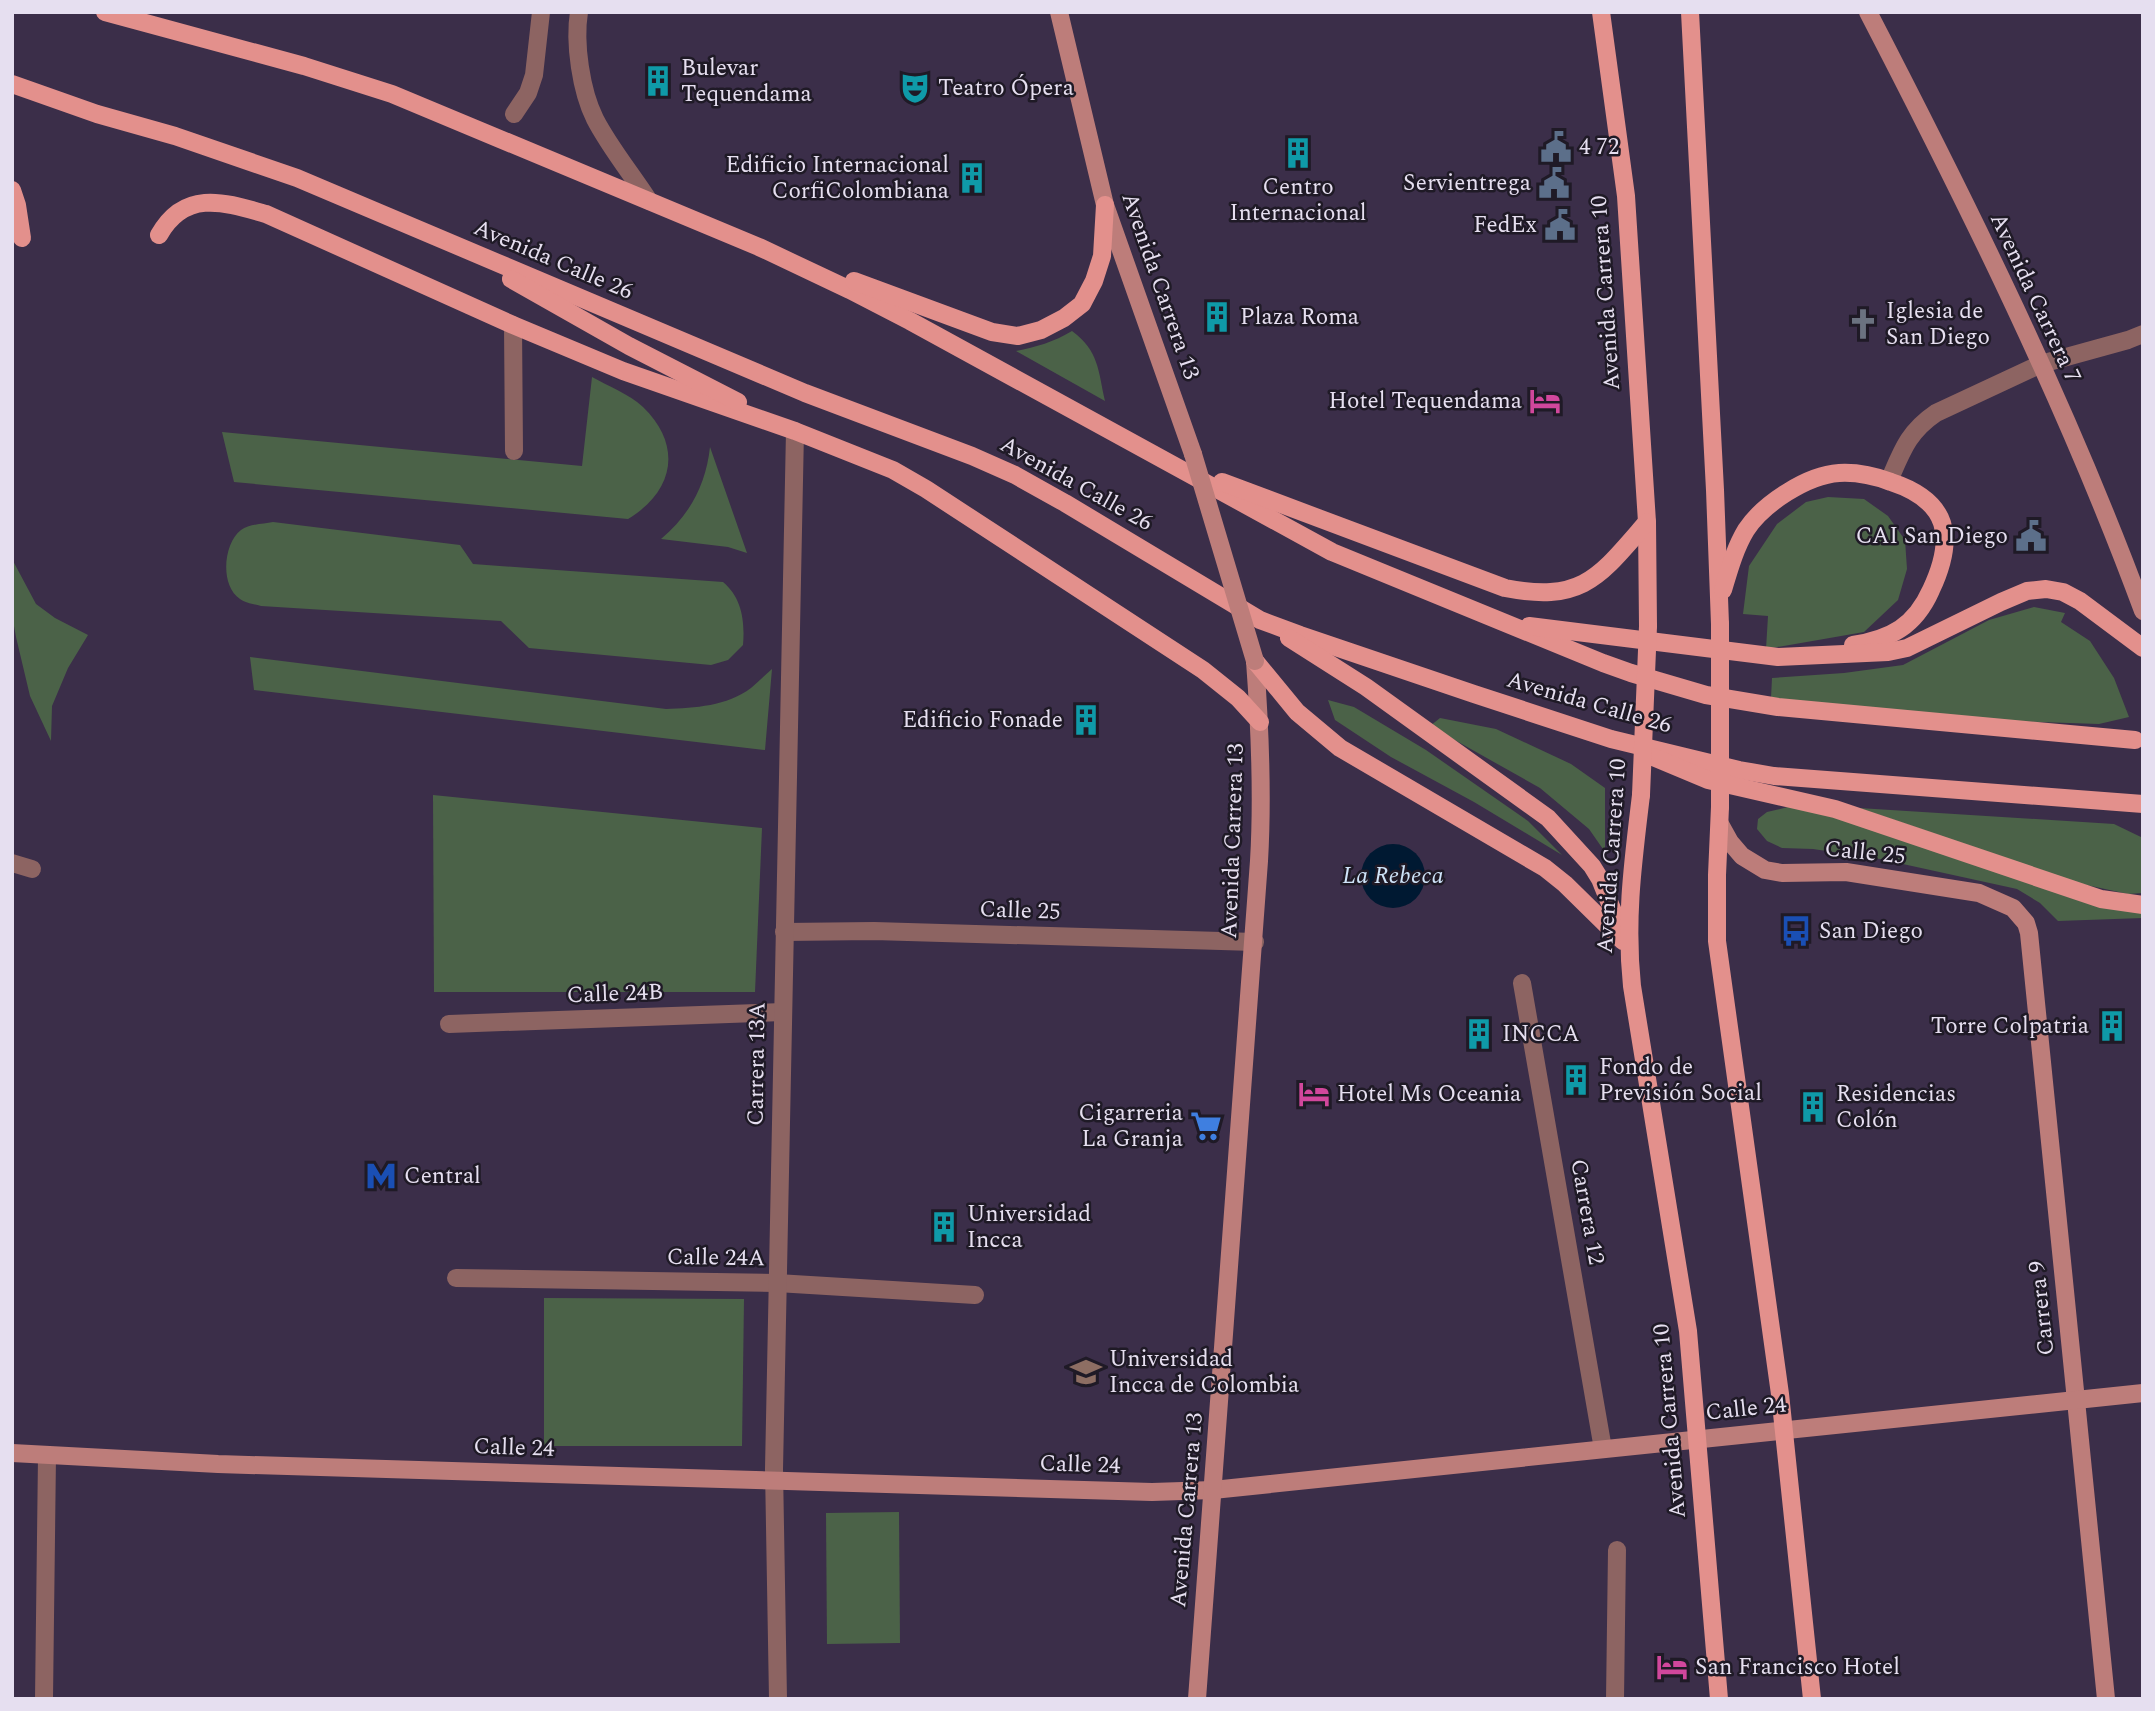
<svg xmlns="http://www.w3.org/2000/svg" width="2155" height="1711" font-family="Spectral,serif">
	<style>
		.green { fill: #4b6248 }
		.water { fill: #001932 }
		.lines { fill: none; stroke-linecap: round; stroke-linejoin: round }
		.street { stroke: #8d6462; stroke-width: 18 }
		.secondary { stroke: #bd7d7a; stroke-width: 18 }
		.primary { stroke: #e3908c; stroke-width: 18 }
		.secondary-bridge { stroke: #bd7d7a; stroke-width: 18 }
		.primary-bridge { stroke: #e3908c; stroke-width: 18 }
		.labels { text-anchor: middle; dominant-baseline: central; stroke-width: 5; stroke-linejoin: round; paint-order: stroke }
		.poi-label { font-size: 23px; fill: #e6dff0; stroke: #1f1a26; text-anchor: start }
		.street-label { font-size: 23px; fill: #e6dff0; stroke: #1f1a26 }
		.water-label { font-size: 24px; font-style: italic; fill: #cfe4f9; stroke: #1f1a26 }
	</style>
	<rect width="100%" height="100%" fill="#3b2e49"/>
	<!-- green -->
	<g class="green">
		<path d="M1072 331C1099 351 1098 370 1105 401L1016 351C1036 347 1054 342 1072 331Z"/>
		<path d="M592 377C608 386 629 394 643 407 683 446 674 491 628 519L234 482 222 432 582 466Z"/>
		<path d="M710 447 747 553 728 547 661 539C690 515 706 484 710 447Z"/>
		<polygon points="1828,497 1864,499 1888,516 1905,540 1907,569 1898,600 1864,632 1766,649 1768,616 1743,614 1749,566 1777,524 1806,502"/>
		<path d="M273 522 460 545 473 564 723 582C742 598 745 621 743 645L728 660 711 665 529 648 501 621 261 606C254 604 245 603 240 599 220 586 223 544 241 530 249 524 263 524 273 522Z"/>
		<polygon points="12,559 36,604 55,618 88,635 68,668 52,706 51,741 30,696 16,637 12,615"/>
		<polygon points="2034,607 2065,613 2061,622 2090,641 2114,678 2129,717 2099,724 2005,721 1771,698 1772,678 1844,673 1903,665 1989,620"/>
		<path d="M250 657 666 709C695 708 727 706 751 688 758 682 765 675 772 669L765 750 254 690Z"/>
		<polygon points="1328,700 1354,707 1426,750 1528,821 1562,855 1474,802 1391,757 1335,720"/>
		<polygon points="1440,718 1496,729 1571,764 1605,788 1605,852 1589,829 1540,788 1430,726"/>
		<polygon points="433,795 762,828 755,992 434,992"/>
		<polygon points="1788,807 1810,808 1921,844 2039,887 2096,905 2143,908 2143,918 2058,921 2040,903 2017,889 1880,859 1813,849 1782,848 1767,841 1757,829 1758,819 1767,812"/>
		<polygon points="1859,808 2114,824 2143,838 2143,893 2128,894 2082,884"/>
		<polygon points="544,1298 744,1299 742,1446 544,1446"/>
		<polygon points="899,1512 900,1643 827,1644 826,1513"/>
	</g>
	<!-- water -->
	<circle class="water" cx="1393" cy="876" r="32"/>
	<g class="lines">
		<!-- street -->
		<g class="street">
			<path d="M579 12C574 43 581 91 595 119 610 148 631 173 649 201"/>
			<polyline points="514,114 528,93 534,75 541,12"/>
			<polyline points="513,325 514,451"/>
			<path d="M1889 481C1902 451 1908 432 1936 413L2041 364 2128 340 2143 334"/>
			<polyline points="12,863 32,869"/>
			<polyline points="784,932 874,931 1255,942"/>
			<polyline points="1522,983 1603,1449"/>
			<polyline points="449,1024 783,1012"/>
			<polyline points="456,1278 777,1283 975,1295"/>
			<polyline points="44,1699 47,1456"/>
			<polyline points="778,1699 774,1469 795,431"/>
			<polyline points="1615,1699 1617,1550"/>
		</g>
		<!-- secondary -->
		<g class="secondary">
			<polyline points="1059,12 1105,205 1193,454"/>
			<path d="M1868 12C1969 207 2067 405 2143 611"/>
			<polyline points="1720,824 1730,842 1742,856 1765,870 1782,873 1846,872 1979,893 2013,908 2026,923 2029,933 2106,1699"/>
			<polyline points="12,1453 218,1464 1152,1492 1213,1490 2143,1393"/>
			<path d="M1197 1699 1259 861C1263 794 1260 728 1255 661"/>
		</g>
		<!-- primary -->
		<g class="primary">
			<polyline points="105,12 304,66 392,94 759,247 850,290 910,321 1332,552 1603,663 1631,673 1706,695 1778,707 2135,740"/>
			<polyline points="1601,12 1626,196 1647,522 1648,626"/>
			<polyline points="1690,12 1715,490 1720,624"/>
			<polyline points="12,84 97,114 175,136 297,178 805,393 972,456 1015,475 1065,503 1260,620 1300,635 1474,694 1611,739 1739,770 1774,776 2143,804"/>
			<polyline points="12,190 17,205 22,238"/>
			<path d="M159 235C185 189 224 202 266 214L513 325 623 371 795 431 893 470 926 489 1203 670 1238 698 1260 722"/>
			<polyline points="511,279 629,346 738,402"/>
			<polyline points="854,281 992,332 1018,336 1041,330 1064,318 1082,304 1094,281 1102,256 1105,205"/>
			<path d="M1222 482 1505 588C1583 603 1599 577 1647 522"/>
			<path d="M1723 590C1729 570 1735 548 1746 530 1763 504 1807 475 1839 473 1856 472 1875 476 1891 482 1949 501 1956 537 1931 590 1915 626 1891 639 1853 645"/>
			<polyline points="1529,626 1778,657 1888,652 1907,648 2001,602 2027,591 2046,589 2063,592 2080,601 2143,648"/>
			<polyline points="1289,638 1366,687 1548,818 1592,866 1600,879 1625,941"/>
			<polyline points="1255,661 1297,712 1340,748 1545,868 1565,884 1623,941"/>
			<polyline points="1653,757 1708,780 1835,809 2101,899 2143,905"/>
			<path d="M1641 795C1633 862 1625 919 1632 986L1688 1331 1719 1699"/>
			<polyline points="1720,807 1717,875 1717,941 1780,1394 1812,1699"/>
		</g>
		<!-- secondary-bridge -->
		<polyline class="secondary-bridge" points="1193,454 1255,661"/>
		<!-- primary-bridge -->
		<g class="primary-bridge">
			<polyline points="1720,624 1720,807"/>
			<polyline points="1641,795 1648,626"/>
		</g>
	</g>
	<!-- icons -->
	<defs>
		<symbol id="building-bare" viewBox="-9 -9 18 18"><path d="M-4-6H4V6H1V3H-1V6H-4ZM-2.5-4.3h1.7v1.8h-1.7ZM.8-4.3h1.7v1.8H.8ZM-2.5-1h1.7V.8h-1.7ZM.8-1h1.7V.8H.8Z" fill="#0f9aa8" stroke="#1f1a26" stroke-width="2.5" paint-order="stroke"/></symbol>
		<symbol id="theatre-bare" viewBox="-9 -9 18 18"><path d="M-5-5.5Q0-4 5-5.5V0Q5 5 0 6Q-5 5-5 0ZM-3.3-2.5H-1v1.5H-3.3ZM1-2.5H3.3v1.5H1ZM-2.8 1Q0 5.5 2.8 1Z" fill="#0f9aa8" stroke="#1f1a26" stroke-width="2.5" paint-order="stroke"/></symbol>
		<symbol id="civic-bare" viewBox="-9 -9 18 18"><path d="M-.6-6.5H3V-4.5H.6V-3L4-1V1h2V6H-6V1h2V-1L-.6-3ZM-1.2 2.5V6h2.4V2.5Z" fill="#5c6f8a" stroke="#1f1a26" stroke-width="2.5" paint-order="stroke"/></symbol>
		<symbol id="church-bare" viewBox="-9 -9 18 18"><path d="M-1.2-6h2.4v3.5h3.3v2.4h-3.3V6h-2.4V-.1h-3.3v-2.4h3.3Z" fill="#6b7280" stroke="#1f1a26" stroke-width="2.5" paint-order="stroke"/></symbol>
		<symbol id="hotel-bare" viewBox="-9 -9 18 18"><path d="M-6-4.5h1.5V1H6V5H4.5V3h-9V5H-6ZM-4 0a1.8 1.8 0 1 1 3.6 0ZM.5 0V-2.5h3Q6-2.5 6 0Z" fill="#d1479c" stroke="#1f1a26" stroke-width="2.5" paint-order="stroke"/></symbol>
		<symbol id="bus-bare" viewBox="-9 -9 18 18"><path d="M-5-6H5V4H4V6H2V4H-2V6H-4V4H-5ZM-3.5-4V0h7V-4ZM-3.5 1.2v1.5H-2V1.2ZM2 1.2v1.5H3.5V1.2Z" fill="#1a4fb4" stroke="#1f1a26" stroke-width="2.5" paint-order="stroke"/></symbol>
		<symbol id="supermarket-bare" viewBox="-9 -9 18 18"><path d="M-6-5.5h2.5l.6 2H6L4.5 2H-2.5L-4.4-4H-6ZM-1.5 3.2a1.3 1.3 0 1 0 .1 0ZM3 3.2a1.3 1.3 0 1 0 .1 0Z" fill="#3f7fe0" stroke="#1f1a26" stroke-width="2.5" paint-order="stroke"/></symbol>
		<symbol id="metro-bare" viewBox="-9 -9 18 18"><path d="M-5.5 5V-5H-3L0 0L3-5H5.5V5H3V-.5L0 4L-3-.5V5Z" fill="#1a4fb4" stroke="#1f1a26" stroke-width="2.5" paint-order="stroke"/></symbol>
		<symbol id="university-bare" viewBox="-9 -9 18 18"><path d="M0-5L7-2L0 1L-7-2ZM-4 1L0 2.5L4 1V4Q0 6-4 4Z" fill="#8d6e63" stroke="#1f1a26" stroke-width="2.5" paint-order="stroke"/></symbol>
	</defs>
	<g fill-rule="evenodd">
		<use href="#building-bare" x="636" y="59" width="44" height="44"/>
		<use href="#theatre-bare" x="893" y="66" width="44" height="44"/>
		<use href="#civic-bare" x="1534" y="125" width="44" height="44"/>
		<use href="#building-bare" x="1276" y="131" width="44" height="44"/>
		<use href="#building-bare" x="950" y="156" width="44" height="44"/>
		<use href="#civic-bare" x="1532" y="161" width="44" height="44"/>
		<use href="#civic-bare" x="1538" y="203" width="44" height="44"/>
		<use href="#building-bare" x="1195" y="295" width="44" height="44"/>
		<use href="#church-bare" x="1841" y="302" width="44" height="44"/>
		<use href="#hotel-bare" x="1523" y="379" width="44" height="44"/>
		<use href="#civic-bare" x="2009" y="514" width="44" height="44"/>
		<use href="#building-bare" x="1064" y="698" width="44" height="44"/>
		<use href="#bus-bare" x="1774" y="909" width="44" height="44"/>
		<use href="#building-bare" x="2090" y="1004" width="44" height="44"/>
		<use href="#building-bare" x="1457" y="1012" width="44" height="44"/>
		<use href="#building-bare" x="1554" y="1058" width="44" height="44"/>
		<use href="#hotel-bare" x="1292" y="1072" width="44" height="44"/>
		<use href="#building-bare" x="1791" y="1085" width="44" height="44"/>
		<use href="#supermarket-bare" x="1184" y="1104" width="44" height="44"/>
		<use href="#metro-bare" x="359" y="1154" width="44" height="44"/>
		<use href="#building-bare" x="922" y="1205" width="44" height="44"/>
		<use href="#university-bare" x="1064" y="1350" width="44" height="44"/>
		<use href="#hotel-bare" x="1650" y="1645" width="44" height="44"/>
	</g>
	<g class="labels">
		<!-- poi labels -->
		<g class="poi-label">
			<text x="681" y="68">Bulevar<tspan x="681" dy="26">Tequendama</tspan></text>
			<text x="938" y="88">Teatro Ópera</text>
			<text x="1579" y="147">4 72</text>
			<text x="949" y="165" text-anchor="end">Edificio Internacional<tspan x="949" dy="26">CorfiColombiana</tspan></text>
			<text x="1531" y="183" text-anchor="end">Servientrega</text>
			<text x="1298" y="187" text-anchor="middle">Centro<tspan x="1298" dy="26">Internacional</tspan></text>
			<text x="1537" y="225" text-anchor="end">FedEx</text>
			<text x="1886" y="311">Iglesia de<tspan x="1886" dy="26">San Diego</tspan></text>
			<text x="1240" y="317">Plaza Roma</text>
			<text x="1522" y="401" text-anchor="end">Hotel Tequendama</text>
			<text x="2008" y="536" text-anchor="end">CAI San Diego</text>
			<text x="1063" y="720" text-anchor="end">Edificio Fonade</text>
			<text x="1819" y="931">San Diego</text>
			<text x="2089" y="1026" text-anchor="end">Torre Colpatria</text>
			<text x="1502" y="1034">INCCA</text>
			<text x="1599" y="1067">Fondo de<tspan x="1599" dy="26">Previsión Social</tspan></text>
			<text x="1337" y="1094">Hotel Ms Oceania</text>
			<text x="1836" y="1094">Residencias<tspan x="1836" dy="26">Colón</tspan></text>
			<text x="1183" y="1113" text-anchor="end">Cigarreria<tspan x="1183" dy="26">La Granja</tspan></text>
			<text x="404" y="1176">Central</text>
			<text x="967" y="1214">Universidad<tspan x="967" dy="26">Incca</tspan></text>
			<text x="1109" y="1359">Universidad<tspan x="1109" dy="26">Incca de Colombia</tspan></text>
			<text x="1695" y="1667">San Francisco Hotel</text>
		</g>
		<!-- street labels -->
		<g class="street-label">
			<text transform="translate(553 260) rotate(23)">Avenida Calle 26</text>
			<text transform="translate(1160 286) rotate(71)">Avenida Carrera 13</text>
			<text transform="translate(1606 293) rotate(-94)">Avenida Carrera 10</text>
			<text transform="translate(2035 298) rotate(65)">Avenida Carrera 7</text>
			<text transform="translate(1076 484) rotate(29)">Avenida Calle 26</text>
			<text transform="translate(1589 703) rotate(16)">Avenida Calle 26</text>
			<text transform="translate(1233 841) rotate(-88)">Avenida Carrera 13</text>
			<text transform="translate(1865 853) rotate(6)">Calle 25</text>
			<text transform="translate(1612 856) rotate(-86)">Avenida Carrera 10</text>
			<text transform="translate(1020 911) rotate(2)">Calle 25</text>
			<text transform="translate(615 994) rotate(-2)">Calle 24B</text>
			<text transform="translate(757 1064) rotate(-89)">Carrera 13A</text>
			<text transform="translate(1587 1212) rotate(80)">Carrera 12</text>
			<text transform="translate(716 1258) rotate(1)">Calle 24A</text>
			<text transform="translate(2042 1308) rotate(-96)">Carrera 9</text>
			<text transform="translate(1746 1409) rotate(-6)">Calle 24</text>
			<text transform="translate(1670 1421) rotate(-95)">Avenida Carrera 10</text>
			<text transform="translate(514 1448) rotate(2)">Calle 24</text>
			<text transform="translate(1080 1465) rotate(2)">Calle 24</text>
			<text transform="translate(1187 1510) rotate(-85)">Avenida Carrera 13</text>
		</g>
		<!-- water labels -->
		<g class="water-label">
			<text x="1393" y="876">La Rebeca</text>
		</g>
	</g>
	<!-- border -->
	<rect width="2155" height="1711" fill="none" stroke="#e6dff0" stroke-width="28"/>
</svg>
